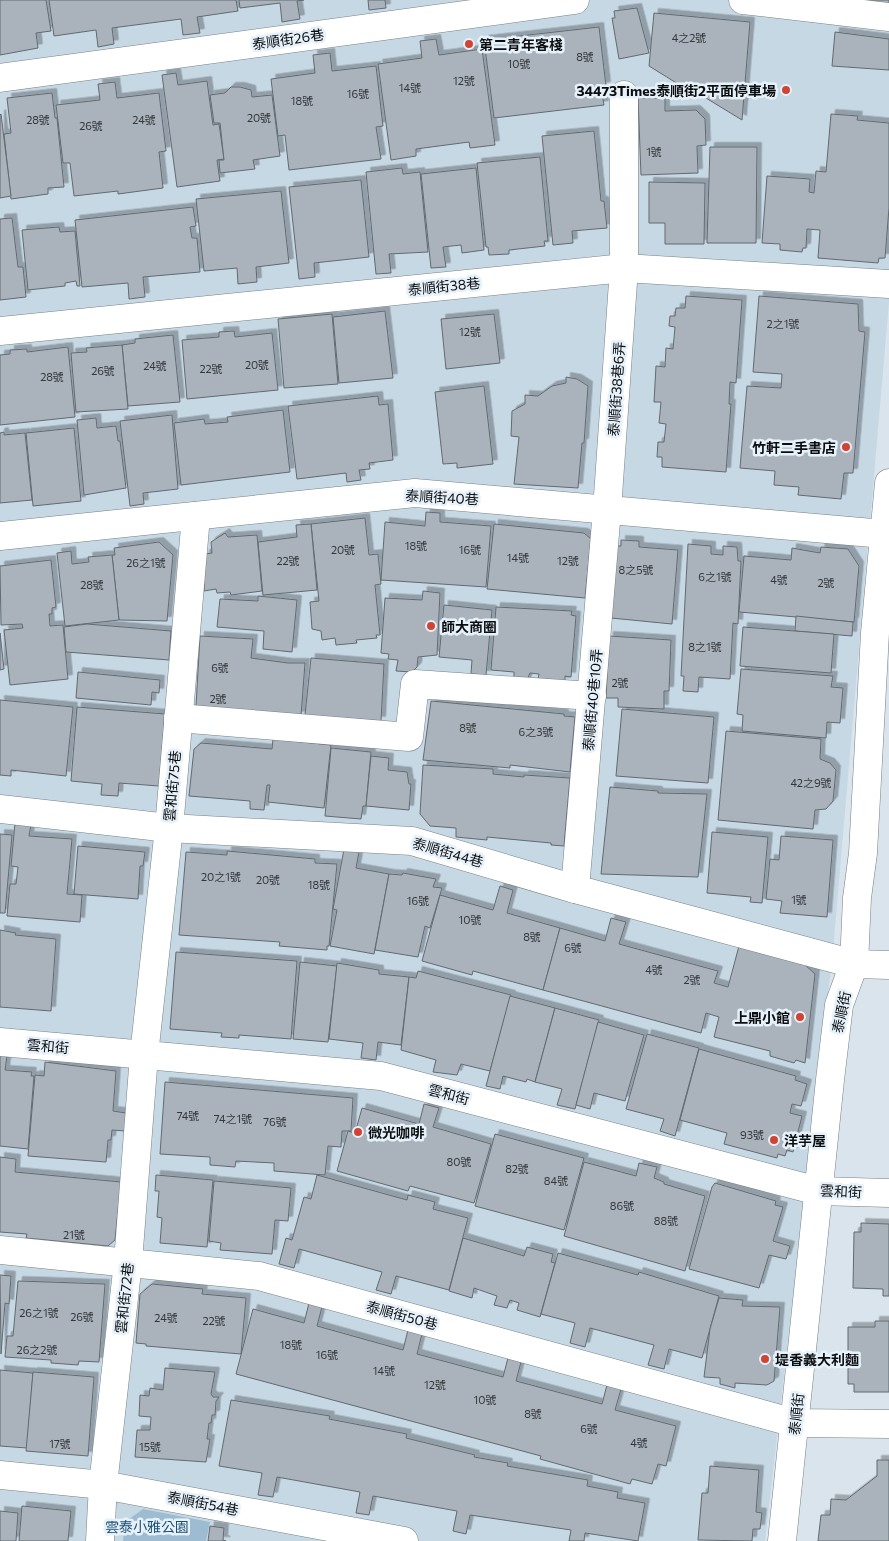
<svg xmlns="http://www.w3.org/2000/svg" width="889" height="1541" font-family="Commissioner,'Noto Sans TC',sans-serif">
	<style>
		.built { fill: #c7d8e5 }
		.green { fill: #9ebcd1 }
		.building { fill: #aab3bb; stroke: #616a71; filter: url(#shadow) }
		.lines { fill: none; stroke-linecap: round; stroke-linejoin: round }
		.minor-casing { stroke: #778087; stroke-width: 29 }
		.minor { stroke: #fff; stroke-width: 28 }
		.poi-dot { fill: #d14434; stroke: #e7f1f9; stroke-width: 2 }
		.labels { text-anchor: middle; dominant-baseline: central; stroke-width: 5; stroke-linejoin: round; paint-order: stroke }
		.number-label { font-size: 11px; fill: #33373c }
		.street-label { font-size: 14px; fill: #0b0e11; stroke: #e7f1f9 }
		.poi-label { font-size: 14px; font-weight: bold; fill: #0b0e11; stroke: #e7f1f9; text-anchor: start }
		.park-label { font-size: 14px; fill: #1a4f70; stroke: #e7f1f9 }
	</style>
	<defs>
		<filter id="shadow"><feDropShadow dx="4.5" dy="-4.5" stdDeviation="0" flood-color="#0004"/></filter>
	</defs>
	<rect width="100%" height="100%" fill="#dae4ec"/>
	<!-- built -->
	<polygon class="built" points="0,0 889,0 889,302 833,951 765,1541 0,1541"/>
	<!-- green -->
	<polygon class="green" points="143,1509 210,1522 206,1541 123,1541 125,1522"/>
	<!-- building -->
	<g class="building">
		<polygon points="0,0 46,0 51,31 36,33 38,48 0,55"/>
		<polygon points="49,0 236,0 238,11 197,17 200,33 183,35 181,19 112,28 114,44 98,47 96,30 54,36"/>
		<polygon points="239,0 304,0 297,1 300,19 282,22 280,3 240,8"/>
		<polygon points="368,0 385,0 386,8 369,10"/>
		<polygon points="868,0 889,0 889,4 868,2"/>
		<polygon points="637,8 649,53 619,59 612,18 615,18 614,11"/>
		<polygon points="654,13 750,22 742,120 701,95 699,97 649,66"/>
		<polygon points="599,27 606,86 601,87 604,105 494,118 484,40"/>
		<polygon points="835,32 889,39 889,70 832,66"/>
		<polygon points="436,39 439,55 482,49 495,145 470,148 469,142 416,149 416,156 391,160 378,64 422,58 420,41"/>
		<polygon points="330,53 332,71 376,66 383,126 376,127 381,159 289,170 285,135 278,136 271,79 315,73 313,55"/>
		<polygon points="176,73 178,85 207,81 213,125 219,124 224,159 217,160 220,181 177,187 162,75"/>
		<polygon points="115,82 117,98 159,93 166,151 159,152 163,188 118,194 118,191 74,196 70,163 63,163 56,105 100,100 98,84"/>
		<polygon points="231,87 240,87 251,90 252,97 272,95 280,156 253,160 255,169 220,173 219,160 224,160 220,123 214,123 210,95 225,93"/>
		<polygon points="52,93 55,118 57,118 64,187 48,188 48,194 11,199 4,134 11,133 7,98"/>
		<polygon points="638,98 665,98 665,111 696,110 705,119 706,145 697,146 698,173 641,175"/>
		<polygon points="1,114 11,196 0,198 0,115"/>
		<polygon points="831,114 858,116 857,120 889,123 889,208 885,258 879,258 878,263 818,258 820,230 807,229 806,248 803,248 802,252 780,250 780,244 762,243 767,176 810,179 809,192 814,193 816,171 826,172"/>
		<polygon points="594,131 601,201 604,201 607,228 572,231 573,243 553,245 542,136"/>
		<polygon points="710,147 757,147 756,243 707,243"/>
		<polygon points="540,157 548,241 544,241 545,246 509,250 509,254 489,255 488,247 486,247 477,163"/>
		<polygon points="402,168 403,174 420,172 428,252 389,254 391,273 376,274 366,172"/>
		<polygon points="476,168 484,250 462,253 461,245 443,247 446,267 431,268 421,174"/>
		<polygon points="361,180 369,257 314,263 315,277 299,279 289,187"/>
		<polygon points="649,182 705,183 704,244 665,244 665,223 649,223"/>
		<polygon points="281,191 289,263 256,267 257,282 238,284 237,268 204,271 196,199"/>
		<polygon points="193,207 196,226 190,227 192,238 197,238 200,272 143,277 145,297 129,299 128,283 82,287 75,220"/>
		<polygon points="12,218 18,267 23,267 26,297 0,300 0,219"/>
		<polygon points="59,227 60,232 75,231 80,286 77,286 76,281 65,283 65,286 28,290 22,230"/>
		<polygon points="686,296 742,300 736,383 730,382 729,404 731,404 726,472 662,467 662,457 657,457 658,442 664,442 666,424 659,423 661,402 654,402 656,366 665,367 666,348 673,349 675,327 669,326 670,316 675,316 676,308 685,308"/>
		<polygon points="759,296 858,304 859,331 865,332 853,473 844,473 841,499 798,495 799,487 774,485 775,471 740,468 747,386 781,388 782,374 753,372"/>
		<polygon points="385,311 393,378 339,383 333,317"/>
		<polygon points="332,314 338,384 284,388 278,319"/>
		<polygon points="494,314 500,363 446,369 441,319"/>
		<polygon points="234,331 235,337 272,333 278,390 187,399 182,340 219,337 219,332"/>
		<polygon points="173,335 180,402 128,406 122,345 135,343 135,339"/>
		<polygon points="122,345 128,409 76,412 71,353 87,352 86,348"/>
		<polygon points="68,347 75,417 0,425 0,355 10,354 10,350 27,349 27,352"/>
		<polygon points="566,377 577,379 588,386 584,443 582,443 578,488 514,484 519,437 511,436 512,411 525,404 525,395 538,396 552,386 566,383"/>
		<polygon points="484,386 493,464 457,468 457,463 443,464 435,392"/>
		<polygon points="378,396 379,405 388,404 393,460 369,463 370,469 359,470 361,480 347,482 346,473 297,479 288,406"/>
		<polygon points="283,410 290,472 181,485 174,423 204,419 205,424 228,422 227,417"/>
		<polygon points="172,415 178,489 143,493 144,504 130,506 120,421"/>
		<polygon points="96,418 97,428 116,426 118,441 120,441 126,488 84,495 77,420"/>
		<polygon points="74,428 81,501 33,506 26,433"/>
		<polygon points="4,432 4,435 25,433 32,500 0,503 0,433"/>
		<polygon points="426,512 440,513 440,522 491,526 486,587 381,580 385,522 425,526"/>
		<polygon points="365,518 369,555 378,554 381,584 375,585 380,635 376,635 377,638 356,640 357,643 336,645 335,638 322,640 321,631 312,629 310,602 319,601 311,524"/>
		<polygon points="311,524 317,590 263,595 258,542 297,537 296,525"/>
		<polygon points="494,524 584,533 591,539 585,598 487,589"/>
		<polygon points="225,533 228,537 257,535 262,591 231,595 230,592 217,593 216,589 204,591 205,554 212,553 211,542"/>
		<polygon points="621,540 639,541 639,547 678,550 672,624 611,618 617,546 621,546"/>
		<polygon points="159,542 173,555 167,621 119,620 112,555 115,555 114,548"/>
		<polygon points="688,544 711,546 711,554 723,555 723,546 737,547 738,561 741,561 738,624 733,623 730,679 699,677 698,692 683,691 684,676 681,676"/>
		<polygon points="821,547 848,549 859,566 854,622 739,612 744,556 791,560 792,548 820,553"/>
		<polygon points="71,551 72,564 89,562 88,557 112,555 119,620 65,626 57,553"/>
		<polygon points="51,560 56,607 52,608 52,614 49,614 50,626 63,625 68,679 10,685 4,630 23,628 22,624 1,625 0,566"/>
		<polygon points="423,591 440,593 437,655 418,657 417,667 412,672 396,671 398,660 388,659 389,654 381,653 385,598 422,600"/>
		<polygon points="258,596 297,600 292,652 263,649 264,631 217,627 220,599 258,601"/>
		<polygon points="444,605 492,610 486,675 471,674 472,660 439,657"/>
		<polygon points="496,607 572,611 571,615 576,616 571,677 565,676 565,682 538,679 539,674 530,673 526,682 514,680 514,672 491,670"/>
		<polygon points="796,616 853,622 852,636 795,631"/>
		<polygon points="87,624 171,631 169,660 66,652 64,627"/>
		<polygon points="743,627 834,634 831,673 740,666"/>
		<polygon points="0,633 4,669 0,670"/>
		<polygon points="200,636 253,639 251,658 288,663 305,663 301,716 196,706"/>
		<polygon points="609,636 671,640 669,691 664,691 664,709 618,707 618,698 606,698"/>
		<polygon points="311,658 384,664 381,721 305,715"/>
		<polygon points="741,669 833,676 831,687 843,688 840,723 827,722 826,738 742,731 743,715 737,714"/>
		<polygon points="78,672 160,680 159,693 152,692 151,705 76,698"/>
		<polygon points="0,700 73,707 66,776 11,770 11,776 0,775"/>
		<polygon points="431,701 564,714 564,716 575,717 570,772 510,765 510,768 423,760"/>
		<polygon points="77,707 165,714 159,786 119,783 118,796 101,795 102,784 71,781"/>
		<polygon points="622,709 714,717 708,783 616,776"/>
		<polygon points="726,731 821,739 820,759 830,763 836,770 833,801 826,809 815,810 813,829 718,820"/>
		<polygon points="273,739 331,745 324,808 268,802 270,785 267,785 264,810 250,809 250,801 189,796 194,749 201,743 272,749"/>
		<polygon points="331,748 371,752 366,806 363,806 361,819 325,816"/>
		<polygon points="371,756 389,758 388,770 407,772 409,784 411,784 409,810 366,806"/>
		<polygon points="423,765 493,769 493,774 524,777 524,775 570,778 564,846 551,845 551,843 487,837 487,840 456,837 456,828 430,826 420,814"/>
		<polygon points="610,787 658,791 658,793 707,794 698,877 601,874"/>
		<polygon points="15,823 31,825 29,836 72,839 67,894 82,895 80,922 7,916 10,884 16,884 18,867 11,866"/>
		<polygon points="712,832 768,837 762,903 750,902 751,897 707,893"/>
		<polygon points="0,834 12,835 5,913 0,913"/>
		<polygon points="781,836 833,840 827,917 780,913 782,901 766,899 770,859 779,860"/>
		<polygon points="78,846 145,852 143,866 140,866 138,899 74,894"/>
		<polygon points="344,849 359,852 356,868 389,874 374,954 330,946 337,910 333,909"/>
		<polygon points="227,851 315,859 315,863 337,864 329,946 327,946 327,950 279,946 280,942 179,935 186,852 227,855"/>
		<polygon points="403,873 436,879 433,887 442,888 430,928 425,926 418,957 375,950 389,874 402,875"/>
		<polygon points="500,886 513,890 507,913 560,928 543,990 473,971 472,975 422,961 440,895 493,910"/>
		<polygon points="611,918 626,922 619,944 718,971 714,983 728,987 739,946 804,964 815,974 805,1063 796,1060 794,1063 770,1056 770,1051 714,1037 719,1017 706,1013 701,1033 543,990 560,928 605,941"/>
		<polygon points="0,930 16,933 15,935 56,939 51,1011 0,1007"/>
		<polygon points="176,952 297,961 291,1039 239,1035 239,1038 221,1037 222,1033 170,1029"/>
		<polygon points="300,962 337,966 328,1042 293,1039"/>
		<polygon points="337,963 379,970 379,974 409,977 401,1045 378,1042 376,1060 361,1058 363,1043 329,1039"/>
		<polygon points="418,971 511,995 490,1071 461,1064 457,1075 433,1072 436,1060 401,1050 409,977 416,978"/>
		<polygon points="510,996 555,1008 535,1082 527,1079 526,1082 503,1076 500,1089 486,1086"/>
		<polygon points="555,1008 599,1020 575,1109 557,1105 562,1089 535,1082"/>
		<polygon points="598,1022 644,1035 625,1101 594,1093 590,1109 576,1105"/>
		<polygon points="647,1034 699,1048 675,1136 660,1131 664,1119 626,1109"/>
		<polygon points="699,1049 796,1076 795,1080 807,1084 801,1106 792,1104 790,1113 802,1116 793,1152 787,1150 785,1156 778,1154 777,1158 724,1144 727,1133 680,1120"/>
		<polygon points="0,1055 7,1056 5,1070 32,1072 31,1076 34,1076 28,1149 0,1146"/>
		<polygon points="45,1062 116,1071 113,1111 126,1113 125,1131 112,1130 111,1140 108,1140 106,1162 28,1156 35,1075 44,1076"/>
		<polygon points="165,1082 353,1098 351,1131 342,1131 341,1147 328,1146 325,1175 274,1171 274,1163 236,1161 235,1167 210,1165 210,1157 160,1154"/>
		<polygon points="424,1104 439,1108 433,1127 491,1144 474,1203 410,1186 408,1191 337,1171 348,1131 355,1133 362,1108 419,1124"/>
		<polygon points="495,1134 584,1158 564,1230 475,1206"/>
		<polygon points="0,1157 16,1159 15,1172 121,1182 115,1240 108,1246 26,1238 27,1234 0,1232"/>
		<polygon points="584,1162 636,1176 639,1163 657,1167 654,1178 664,1182 664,1184 705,1196 685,1271 564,1236"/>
		<polygon points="156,1175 213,1180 207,1247 160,1243 162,1218 157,1217 159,1191 155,1191"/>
		<polygon points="317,1175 407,1200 408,1195 435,1202 433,1209 468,1218 449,1290 396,1276 391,1294 376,1290 382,1272 299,1249 294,1268 279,1264 286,1238 292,1240 304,1197 311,1199"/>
		<polygon points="214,1181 291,1188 288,1221 275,1220 272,1254 220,1250 221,1243 209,1241"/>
		<polygon points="715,1183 776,1201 775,1205 783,1207 773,1241 790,1246 786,1259 769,1255 759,1288 689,1269 712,1187"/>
		<polygon points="861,1223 889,1224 889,1296 883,1296 883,1289 853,1288 854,1232 861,1232"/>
		<polygon points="463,1238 524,1256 527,1247 553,1254 551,1262 555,1263 540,1317 517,1310 519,1303 510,1300 507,1308 494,1305 497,1296 474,1288 472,1298 449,1291"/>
		<polygon points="558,1253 638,1275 639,1272 719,1296 702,1358 669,1349 664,1369 648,1365 654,1345 590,1328 585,1347 570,1343 575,1323 541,1314"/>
		<polygon points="0,1275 11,1276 9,1304 5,1303 1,1354"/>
		<polygon points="18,1281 105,1284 99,1362 79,1361 78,1365 51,1363 51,1360 5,1357 7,1336 13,1336"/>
		<polygon points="152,1284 203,1289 202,1294 246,1298 241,1354 146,1346 146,1344 136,1343 140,1294"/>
		<polygon points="719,1298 743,1300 742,1306 780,1307 774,1381 767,1385 735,1383 735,1388 720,1384 720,1378 704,1377 710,1329"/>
		<polygon points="309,1303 322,1307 317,1326 403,1350 408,1330 422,1334 417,1354 503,1377 508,1358 521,1362 516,1381 602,1404 607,1385 621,1389 615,1410 676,1426 666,1466 658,1464 652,1484 632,1479 630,1484 540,1459 541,1456 236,1374 253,1309 304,1323"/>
		<polygon points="875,1321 889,1321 889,1392 854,1392 854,1384 848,1384 848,1327 875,1327"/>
		<polygon points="165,1368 215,1372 211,1394 213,1397 219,1397 216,1401 215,1415 212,1415 211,1423 209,1423 207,1439 210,1439 206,1462 135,1457 137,1430 150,1430 151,1417 139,1416 140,1395 149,1396 150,1388 163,1390"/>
		<polygon points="0,1370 33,1373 27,1448 0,1446"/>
		<polygon points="33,1372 94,1377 88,1456 26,1451"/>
		<polygon points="231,1400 330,1416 329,1419 407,1434 406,1438 475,1455 474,1457 508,1463 507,1466 588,1480 587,1486 618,1492 617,1498 645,1503 638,1541 585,1533 584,1541 569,1541 571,1530 470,1515 466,1534 453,1531 457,1511 373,1496 369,1515 356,1513 360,1492 277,1477 273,1497 258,1495 262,1473 219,1466"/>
		<polygon points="877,1460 889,1460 889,1541 818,1541 821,1515 830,1515 831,1499 846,1500 877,1476"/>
		<polygon points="710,1466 759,1470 756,1512 762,1513 760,1529 753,1529 752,1541 698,1540 702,1493 708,1493"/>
		<polygon points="22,1506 71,1511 68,1541 19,1541"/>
		<polygon points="0,1511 18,1513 16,1541 0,1541"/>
		<polygon points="210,1526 224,1528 223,1540 226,1541 208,1541"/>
	</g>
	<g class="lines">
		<defs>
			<g id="minor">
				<polyline points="743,0 889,17"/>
				<polyline points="0,78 575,0"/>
				<polyline points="0,331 624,268 889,284"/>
				<polyline points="0,536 415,493 884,534"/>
				<polyline points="178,718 409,737 415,684 592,696"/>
				<polyline points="0,809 169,828 412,841 575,889 854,964 889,965"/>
				<polyline points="575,889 607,510 624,268 624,95"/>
				<polyline points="0,1042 381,1076 818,1191 889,1193"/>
				<polyline points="0,1250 259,1276 795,1423 889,1424"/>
				<polyline points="0,1475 103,1485 404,1541"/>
				<polyline points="100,1541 103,1485 128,1262 144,1055 169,828 196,516"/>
				<polyline points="782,1541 830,1080 839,1005 854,964 857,898 863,853 875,633 889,483"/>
			</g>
		</defs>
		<!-- minor casing -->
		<use href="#minor" class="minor-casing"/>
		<!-- minor -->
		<use href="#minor" class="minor"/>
	</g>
	<!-- markers -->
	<g class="poi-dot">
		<circle cx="469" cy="44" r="5"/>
		<circle cx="786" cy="90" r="5"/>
		<circle cx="846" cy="447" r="5"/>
		<circle cx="431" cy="626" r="5"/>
		<circle cx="800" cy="1017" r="5"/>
		<circle cx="358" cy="1132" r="5"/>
		<circle cx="774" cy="1140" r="5"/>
		<circle cx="765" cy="1359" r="5"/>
	</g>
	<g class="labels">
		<!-- number labels -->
		<g class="number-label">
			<text x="689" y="37">4之2號</text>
			<text x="585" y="56">8號</text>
			<text x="519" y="63">10號</text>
			<text x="464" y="80">12號</text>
			<text x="410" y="87">14號</text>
			<text x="358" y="93">16號</text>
			<text x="302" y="100">18號</text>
			<text x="259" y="117">20號</text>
			<text x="38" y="119">28號</text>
			<text x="144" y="119">24號</text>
			<text x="91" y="125">26號</text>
			<text x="654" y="151">1號</text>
			<text x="783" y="323">2之1號</text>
			<text x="470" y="331">12號</text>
			<text x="257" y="364">20號</text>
			<text x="155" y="365">24號</text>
			<text x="211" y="368">22號</text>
			<text x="103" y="370">26號</text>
			<text x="52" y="376">28號</text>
			<text x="416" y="545">18號</text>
			<text x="343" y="549">20號</text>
			<text x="470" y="549">16號</text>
			<text x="518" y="557">14號</text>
			<text x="288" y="560">22號</text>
			<text x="568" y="560">12號</text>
			<text x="146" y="562">26之1號</text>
			<text x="636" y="569">8之5號</text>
			<text x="715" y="576">6之1號</text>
			<text x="779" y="579">4號</text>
			<text x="826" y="582">2號</text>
			<text x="92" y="584">28號</text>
			<text x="705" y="646">8之1號</text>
			<text x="220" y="667">6號</text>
			<text x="620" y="682">2號</text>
			<text x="218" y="698">2號</text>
			<text x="468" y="727">8號</text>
			<text x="536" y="731">6之3號</text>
			<text x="811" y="782">42之9號</text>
			<text x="221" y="876">20之1號</text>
			<text x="268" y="879">20號</text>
			<text x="319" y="884">18號</text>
			<text x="799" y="899">1號</text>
			<text x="418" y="900">16號</text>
			<text x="470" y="919">10號</text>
			<text x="532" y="936">8號</text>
			<text x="573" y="947">6號</text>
			<text x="654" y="969">4號</text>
			<text x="692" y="979">2號</text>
			<text x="188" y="1115">74號</text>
			<text x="233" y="1118">74之1號</text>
			<text x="275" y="1121">76號</text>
			<text x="752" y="1134">93號</text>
			<text x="459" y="1161">80號</text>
			<text x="517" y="1168">82號</text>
			<text x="556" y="1180">84號</text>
			<text x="622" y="1205">86號</text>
			<text x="666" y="1220">88號</text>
			<text x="74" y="1234">21號</text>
			<text x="39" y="1312">26之1號</text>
			<text x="82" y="1316">26號</text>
			<text x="166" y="1317">24號</text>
			<text x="214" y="1320">22號</text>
			<text x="291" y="1344">18號</text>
			<text x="37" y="1349">26之2號</text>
			<text x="327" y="1354">16號</text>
			<text x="384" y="1370">14號</text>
			<text x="435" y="1384">12號</text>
			<text x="485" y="1399">10號</text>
			<text x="533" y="1413">8號</text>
			<text x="589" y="1428">6號</text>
			<text x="639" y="1442">4號</text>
			<text x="60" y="1443">17號</text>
			<text x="150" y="1446">15號</text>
		</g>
		<!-- street labels -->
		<g class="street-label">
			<text transform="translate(288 39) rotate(-8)">泰順街26巷</text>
			<text transform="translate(444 286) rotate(-6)">泰順街38巷</text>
			<text transform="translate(616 389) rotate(-86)">泰順街38巷6弄</text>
			<text transform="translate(442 497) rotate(3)">泰順街40巷</text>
			<text transform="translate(592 700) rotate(-85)">泰順街40巷10弄</text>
			<text transform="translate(172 786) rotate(-85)">雲和街75巷</text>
			<text transform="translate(448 852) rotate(16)">泰順街44巷</text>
			<text transform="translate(841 1012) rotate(-78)">泰順街</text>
			<text transform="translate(48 1046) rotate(5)">雲和街</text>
			<text transform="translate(449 1094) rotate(15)">雲和街</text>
			<text transform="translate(841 1191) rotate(3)">雲和街</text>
			<text transform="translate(124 1298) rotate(-84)">雲和街72巷</text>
			<text transform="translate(402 1315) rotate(15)">泰順街50巷</text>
			<text transform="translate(796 1414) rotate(-84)">泰順街</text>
			<text transform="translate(203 1503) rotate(11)">泰順街54巷</text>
		</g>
		<!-- poi labels -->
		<g class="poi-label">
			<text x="479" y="44">第二青年客棧</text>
			<text x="776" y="90" text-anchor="end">34473Times泰順街2平面停車場</text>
			<text x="836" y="447" text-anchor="end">竹軒二手書店</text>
			<text x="441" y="626">師大商圈</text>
			<text x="790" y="1017" text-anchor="end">上鼎小館</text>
			<text x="368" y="1132">微光咖啡</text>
			<text x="784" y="1140">洋芋屋</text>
			<text x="775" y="1359">堤香義大利麵</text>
		</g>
		<!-- park labels -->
		<g class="park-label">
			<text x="147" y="1526">雲泰小雅公園</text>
		</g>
	</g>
</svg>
